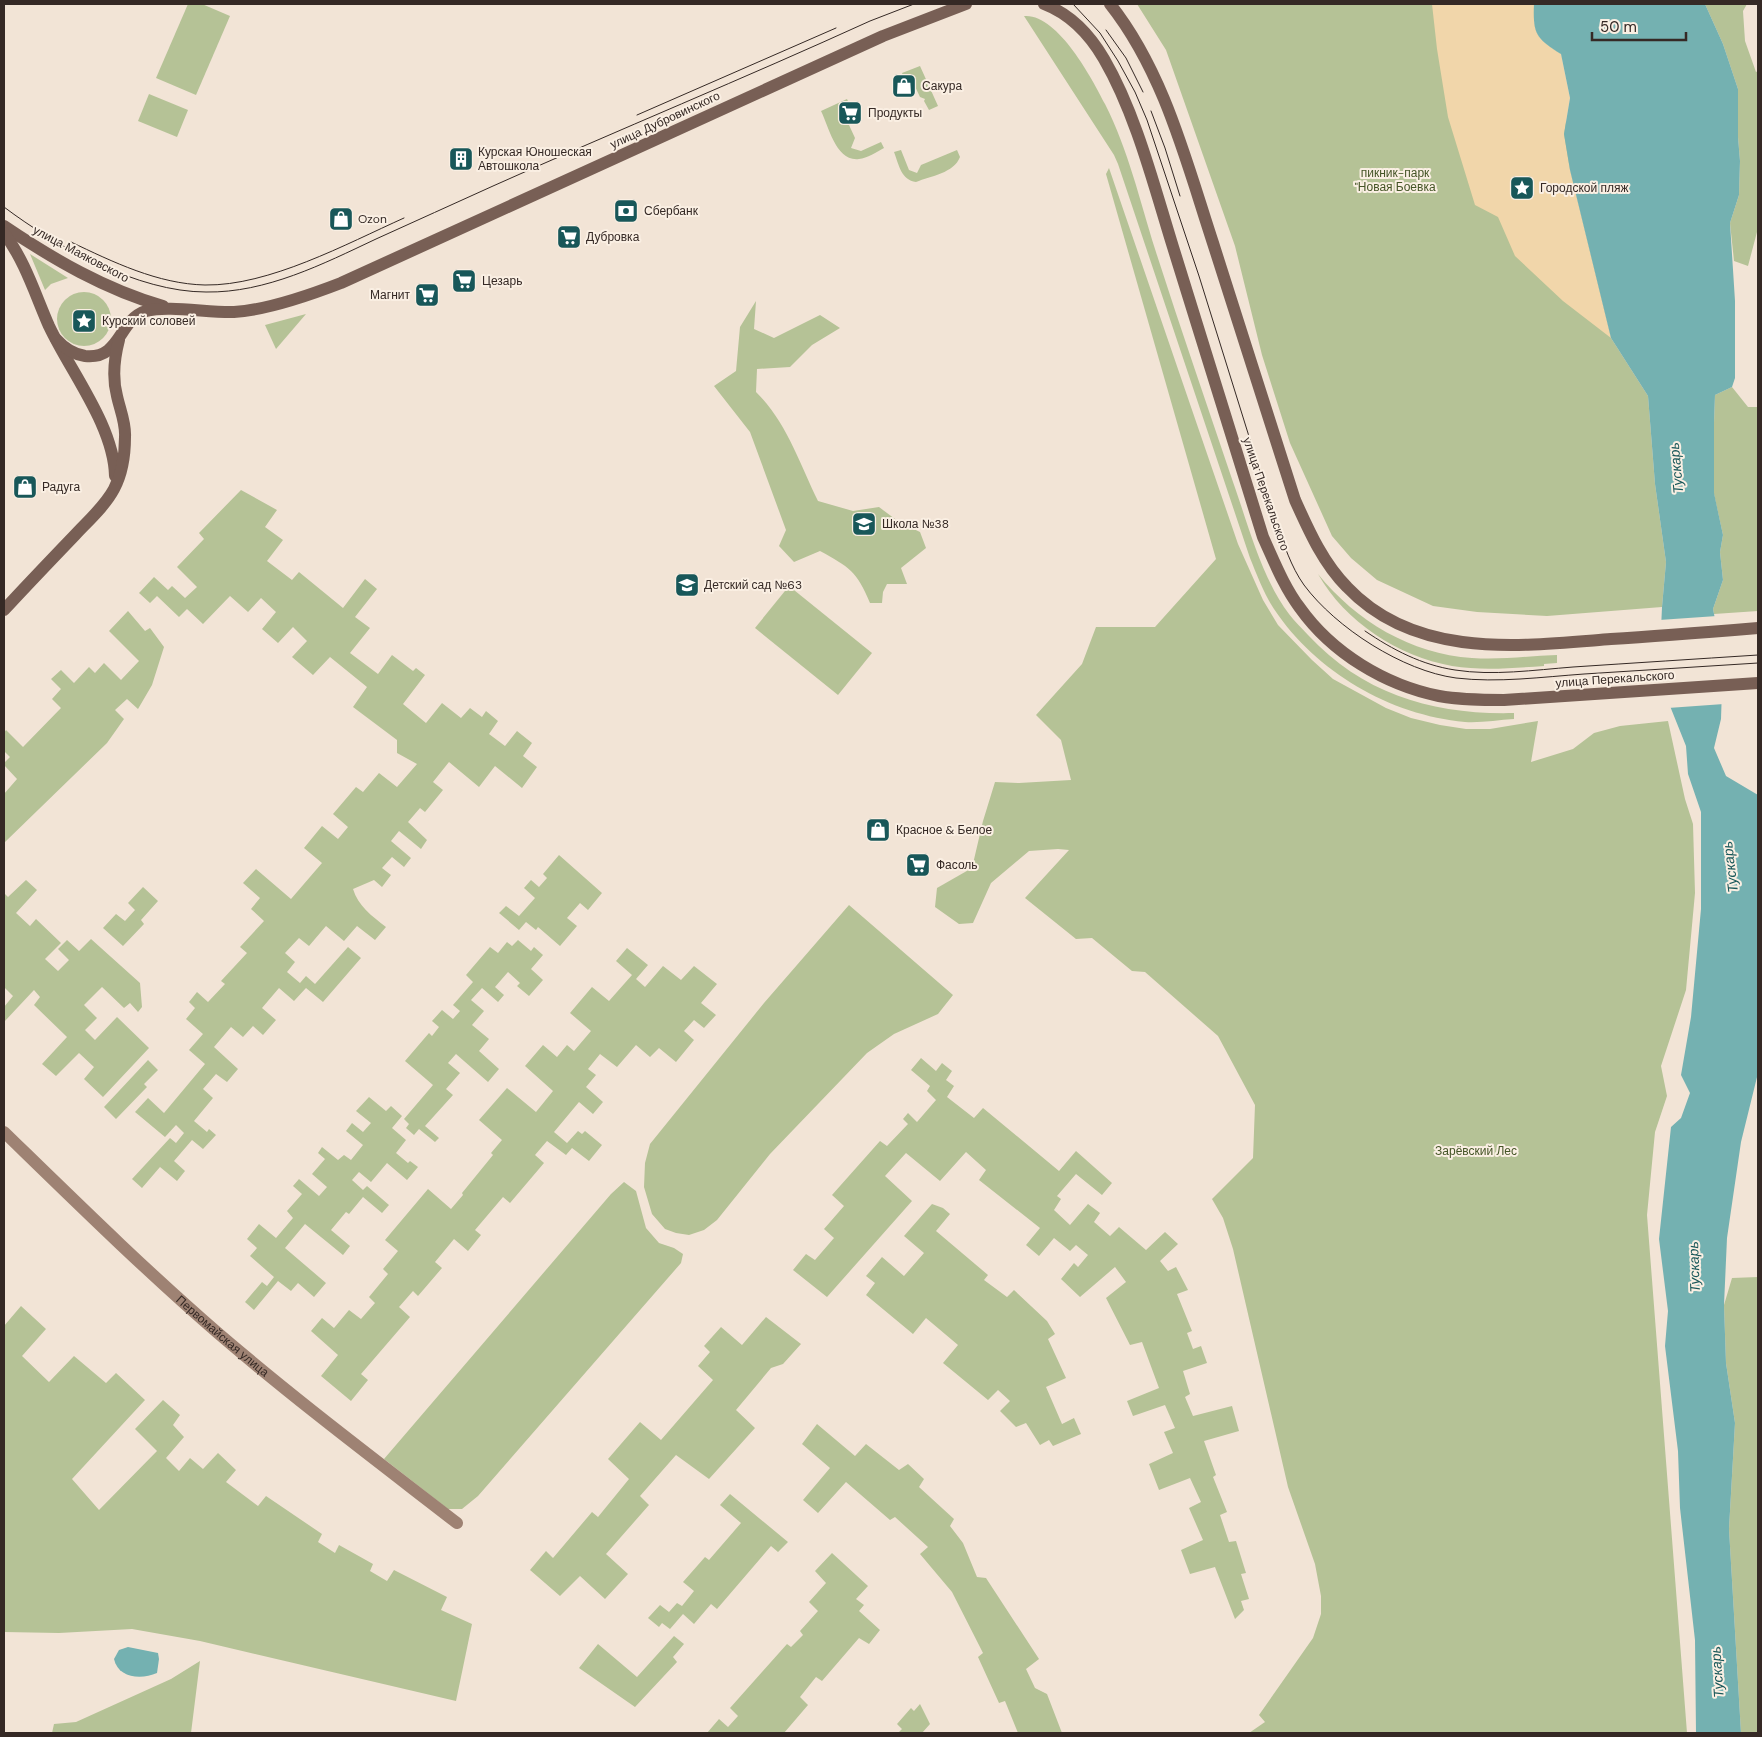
<svg xmlns="http://www.w3.org/2000/svg" width="1762" height="1737" font-family="'DM Sans',sans-serif">
	<style>
		.green { fill: #b5c296 }
		.sand { fill: #f1d6aa }
		.water { fill: #74b1b1 }
		.pier { fill: #f2e4d6 }
		.lines { fill: none; stroke-linecap: round; stroke-linejoin: round }
		.secondary { stroke: #9e8273; stroke-width: 12 }
		.primary { stroke: #785f55; stroke-width: 12 }
		.tram { stroke: #352925; stroke-width: 1 }
		.labels { text-anchor: middle; dominant-baseline: central; stroke-width: 4; stroke-linejoin: round; paint-order: stroke }
		.poi-label { font-size: 12px; fill: #352925; stroke: #faefe3; text-anchor: start }
		.street-label { font-size: 12px; fill: #352925; stroke: #faefe3 }
		.park-label { font-size: 12px; fill: #455527; stroke: #faefe3 }
		.water-label { font-size: 14px; font-style: italic; fill: #185759; stroke: #faefe3 }
	</style>
	<rect width="100%" height="100%" fill="#f2e4d6"/>
	<!-- green -->
	<g class="green">
		<polygon points="188,4 202,4 230,16 196,95 156,78"/>
		<path d="M1137 4H1534C1533 33 1535 38 1561 54L1570 170 1611 338 1648 396 1655 484 1666 562 1662 607 1547 616 1477 612 1433 606 1377 580 1351 558 1332 536 1290 443 1262 355 1235 246 1166 50Z"/>
		<polygon points="1705,4 1747,4 1743,11 1745,41 1756,72 1758,71 1758,305 1757,232 1748,266 1734,261 1730,223 1739,195 1740,161 1738,137 1738,89 1723,44"/>
		<path d="M1024 16C1057 13 1092 78 1105 104 1128 149 1140 201 1155 249 1180 327 1207 405 1233 482 1248 524 1262 579 1289 614 1295 622 1302 628 1308 635 1364 695 1434 715 1514 713V719C1498 720 1481 723 1465 722 1390 715 1316 672 1274 609 1264 594 1257 575 1250 558L1118 164 1114 155Z"/>
		<polygon points="920,66 938,106 929,110 924,101 925,99 920,97 911,78 905,80 902,73"/>
		<polygon points="149,94 188,110 177,137 138,121"/>
		<path d="M847 99 851 108 843 112 855 138 851 148 861 151 881 142 884 148C877 152 867 158 859 159 836 162 829 127 821 111Z"/>
		<path d="M901 150 909 170 917 173 921 165 957 150 960 157C954 173 931 176 916 182 901 180 899 165 894 152Z"/>
		<polygon points="1109,168 1238,544 1263,600 1278,625 1312,660 1333,679 1386,708 1411,718 1440,725 1466,729 1490,729 1538,721 1531,762 1573,749 1594,733 1620,726 1668,721 1685,799 1693,824 1695,893 1686,990 1661,1066 1667,1096 1655,1132 1647,1215 1687,1733 1249,1733 1265,1722 1259,1715 1313,1638 1321,1614 1321,1596 1315,1564 1288,1487 1233,1249 1223,1218 1212,1199 1253,1158 1255,1105 1218,1036 1145,972 1132,971 1092,938 1076,939 1025,898 1069,850 1058,849 1029,851 991,883 973,923 959,924 935,907 937,888 972,868 983,821 995,782 1019,783 1071,780 1061,740 1036,715 1082,664 1096,627 1155,627 1216,559 1106,174"/>
		<polygon points="30,254 68,278 51,284 45,290"/>
		<circle cx="84" cy="319" r="27"/>
		<path d="M756 301 754 329 774 338 820 315 840 328 812 345 790 367 757 369 756 392C786 421 800 464 818 501L853 511 879 507 899 522 920 532 926 548 901 568 907 584H887L883 592 882 603H870C857 571 849 567 820 551L794 562 779 546 786 530 750 432 714 386 736 371 740 327Z"/>
		<polygon points="306,314 276,349 265,325"/>
		<polygon points="1732,387 1748,407 1758,407 1758,611 1714,614 1713,609 1723,580 1720,552 1723,535 1714,494 1714,423 1715,395"/>
		<path d="M241 490 277 510 265 527 283 540 267 561 292 580 299 572 343 608 365 579 377 589 355 617 370 628 350 653 378 674 392 655 413 671 416 668 425 675 403 704 426 723 442 703 461 718 470 708 482 717 486 711 498 721 489 734 505 746 517 731 532 743 523 756 537 767 522 788 495 766 479 787 449 762 433 782 443 790 425 812 420 808 408 822 427 840 421 849 399 831 391 841 411 858 404 867 392 857 382 868 391 875 382 887 374 880 353 889C358 906 372 916 386 927L375 940 357 926 344 941 326 926 309 946 299 938 285 953 295 962 287 972 300 983 306 976 315 984 348 947 361 958 323 1002 306 988 294 1001 279 988 262 1008 276 1020 263 1035 253 1026 243 1037 231 1027 214 1047 238 1069 227 1082 216 1074 203 1089 213 1098 194 1121 207 1132 209 1129 216 1135 203 1149 192 1140 174 1161 185 1171 177 1181 160 1167 142 1188 132 1179 170 1138 176 1143 184 1133 176 1125 165 1137 135 1112 148 1098 164 1113 205 1064 189 1050 203 1034 186 1019 195 1008 189 1002 197 992 208 1002 225 984 221 981 247 953 240 947 264 921 251 909 260 898 243 883 256 869 291 899 322 863 304 848 322 826 338 839 348 827 333 814 356 787 363 792 379 773 397 787 417 764 397 753V740L353 707 367 687 330 657 313 675 292 657 307 641 293 627 278 643 262 629 276 612 261 598 248 612 230 596 203 624 187 609 179 617 157 596 150 603 139 593 154 577 168 590 172 586 185 598 197 587 177 567 204 539 199 533Z"/>
		<path d="M1318 574C1356 621 1411 654 1472 658 1500 660 1529 656 1557 655V663L1544 664V666C1514 668 1482 671 1452 666 1398 656 1345 622 1318 574Z"/>
		<polygon points="789,586 872,653 838,695 755,628"/>
		<polygon points="128,611 145,631 150,628 164,647 152,685 138,709 127,699 115,710 124,719 107,743 4,843 4,794 17,779 4,765 4,763 10,757 4,751 4,733 6,730 23,747 61,708 52,699 61,689 51,679 61,670 74,683 89,667 95,673 104,663 121,680 139,661 109,631"/>
		<polygon points="559,855 602,893 588,910 580,903 567,918 577,926 560,946 538,927 536,930 526,922 519,930 499,913 506,906 519,916 535,898 524,888 531,880 539,887 547,878 543,874"/>
		<polygon points="26,880 37,890 16,913 30,926 36,919 61,943 45,959 58,971 69,960 58,949 67,940 79,951 91,939 140,983 142,1007 138,1012 130,1003 124,1008 102,987 84,1005 97,1018 85,1030 95,1040 117,1017 149,1048 103,1097 84,1079 94,1067 79,1053 56,1076 42,1064 67,1037 34,1005 40,997 34,990 4,1022 4,1007 13,996 4,987 4,893 8,897"/>
		<polygon points="143,887 158,901 141,920 144,924 123,946 103,928 116,914 125,921 135,910 128,903"/>
		<polygon points="849,905 953,995 938,1014 894,1034 867,1053 770,1154 717,1220 704,1230 689,1235 676,1233 665,1229 652,1214 644,1187 645,1163 650,1144 764,1003"/>
		<polygon points="518,940 531,951 534,947 543,955 531,969 543,980 529,996 517,986 520,983 508,972 495,987 504,995 498,1002 482,988 471,1000 484,1011 472,1025 489,1039 479,1051 499,1069 488,1082 456,1054 448,1063 460,1073 446,1089 453,1095 425,1126 439,1138 435,1142 419,1129 414,1135 406,1128 409,1124 404,1119 433,1085 405,1061 429,1033 432,1036 439,1027 432,1021 442,1010 453,1019 460,1011 453,1005 473,982 466,975 490,947 498,953 507,942 512,946"/>
		<polygon points="627,948 648,965 636,979 645,987 663,966 681,980 694,966 717,984 701,1003 716,1015 704,1028 694,1020 684,1031 694,1040 676,1062 659,1048 650,1057 636,1045 617,1067 600,1054 588,1069 596,1075 586,1087 603,1102 593,1114 579,1102 554,1132 567,1143 578,1131 582,1134 585,1131 602,1145 589,1161 572,1148 566,1155 547,1141 535,1155 544,1163 510,1203 503,1197 475,1230 481,1235 468,1251 454,1239 435,1262 442,1268 418,1296 413,1291 399,1307 410,1317 361,1374 368,1380 351,1401 321,1376 338,1355 311,1331 322,1318 334,1328 349,1310 361,1319 375,1303 369,1297 388,1274 383,1269 398,1251 385,1240 428,1189 451,1209 463,1195 462,1193 493,1155 491,1153 502,1140 479,1120 507,1088 536,1112 553,1091 525,1066 543,1045 557,1057 567,1045 574,1051 591,1031 570,1013 592,987 609,1001 632,975 616,961"/>
		<polygon points="921,1058 936,1071 942,1063 952,1071 946,1080 954,1086 947,1097 974,1118 983,1108 1059,1171 1076,1151 1112,1183 1102,1195 1076,1174 1057,1196 1061,1199 1054,1210 1070,1225 1088,1204 1100,1213 1094,1222 1110,1236 1119,1227 1146,1250 1165,1232 1178,1244 1160,1261 1168,1271 1176,1267 1188,1290 1177,1294 1192,1331 1187,1333 1193,1349 1201,1346 1207,1363 1183,1371 1190,1394 1185,1397 1193,1416 1232,1406 1239,1431 1204,1441 1216,1475 1213,1477 1227,1512 1220,1515 1229,1542 1236,1541 1246,1573 1241,1574 1249,1599 1241,1601 1244,1610 1235,1619 1215,1567 1190,1574 1181,1550 1203,1540 1189,1508 1201,1502 1190,1478 1159,1490 1149,1464 1173,1453 1164,1432 1175,1428 1165,1405 1133,1416 1127,1401 1159,1388 1142,1342 1130,1345 1106,1298 1126,1282 1115,1267 1080,1297 1061,1279 1074,1263 1078,1267 1088,1255 1076,1245 1070,1251 1054,1238 1039,1256 1026,1245 1040,1228 979,1180 986,1170 966,1152 940,1181 906,1153 885,1176 912,1201 827,1297 793,1270 806,1254 815,1260 834,1238 824,1229 844,1206 832,1195 880,1141 887,1146 908,1124 903,1119 908,1113 917,1122 936,1100 927,1091 930,1086 911,1070"/>
		<polygon points="148,1060 158,1070 144,1084 147,1087 116,1119 104,1107"/>
		<polygon points="369,1097 386,1111 391,1106 402,1116 392,1128 406,1140 396,1153 408,1163 410,1161 418,1167 407,1180 387,1163 371,1182 359,1172 352,1180 363,1190 367,1186 389,1205 382,1213 363,1197 349,1214 346,1212 331,1230 350,1246 343,1255 305,1224 285,1248 326,1283 314,1297 298,1283 291,1291 278,1281 254,1310 245,1302 262,1282 267,1286 274,1277 250,1256 257,1248 247,1239 259,1224 276,1238 293,1218 287,1211 302,1194 293,1186 299,1179 319,1196 327,1187 312,1174 325,1159 318,1153 322,1147 338,1160 344,1155 351,1160 363,1145 346,1131 352,1123 363,1132 371,1123 356,1111"/>
		<polygon points="624,1182 636,1191 646,1228 659,1243 674,1248 683,1254 681,1263 478,1496 462,1509 448,1509 384,1459 611,1194"/>
		<polygon points="932,1204 943,1208 950,1214 936,1231 988,1275 984,1280 1007,1297 1014,1290 1047,1321 1055,1334 1048,1339 1066,1378 1046,1387 1062,1424 1074,1418 1081,1434 1053,1446 1049,1440 1040,1445 1026,1423 1016,1427 1000,1411 1010,1401 998,1390 988,1400 943,1363 958,1345 926,1318 913,1334 866,1295 875,1283 866,1276 882,1257 904,1276 924,1253 904,1236"/>
		<polygon points="1758,1277 1758,1733 1741,1733 1729,1529 1735,1423 1726,1363 1724,1305 1732,1278"/>
		<polygon points="21,1306 46,1329 22,1356 49,1382 74,1356 106,1383 116,1373 145,1400 72,1479 99,1510 157,1451 135,1429 163,1400 180,1415 173,1425 184,1437 166,1458 179,1471 190,1458 203,1469 218,1453 236,1470 226,1482 258,1506 266,1496 322,1534 318,1542 335,1553 339,1545 373,1564 370,1571 387,1581 394,1570 447,1597 441,1610 472,1624 456,1701 200,1641 132,1629 59,1633 4,1632 4,1326"/>
		<polygon points="766,1317 801,1344 783,1364 771,1368 736,1410 755,1428 709,1479 676,1455 640,1496 649,1505 606,1554 628,1574 605,1599 580,1576 560,1596 530,1570 546,1551 553,1558 592,1512 598,1517 629,1479 608,1459 640,1422 661,1440 713,1380 698,1366 710,1352 704,1346 721,1327 742,1345"/>
		<polygon points="817,1424 855,1456 866,1444 899,1470 908,1464 924,1479 919,1487 954,1519 950,1526 963,1543 977,1577 986,1578 1039,1659 1026,1669 1035,1688 1047,1694 1062,1733 1018,1733 1005,1701 999,1703 978,1657 983,1653 952,1592 920,1554 928,1547 895,1517 890,1520 846,1482 818,1513 803,1500 830,1468 802,1444"/>
		<polygon points="730,1494 788,1542 778,1552 771,1546 717,1609 711,1604 694,1624 683,1614 670,1629 662,1623 659,1627 648,1618 660,1605 669,1612 677,1603 682,1606 694,1591 683,1582 705,1557 709,1560 741,1523 720,1505"/>
		<polygon points="832,1553 868,1586 856,1599 864,1605 859,1611 880,1630 869,1644 859,1638 822,1681 816,1677 800,1697 808,1705 784,1733 707,1733 719,1719 728,1727 738,1716 730,1708 787,1644 791,1647 803,1635 800,1631 818,1611 809,1602 826,1583 815,1571"/>
		<polygon points="674,1636 684,1644 673,1657 677,1662 635,1707 579,1668 598,1644 637,1677"/>
		<polygon points="200,1661 191,1733 52,1733 54,1724 76,1722 171,1679"/>
		<polygon points="920,1704 930,1724 922,1733 898,1733 902,1729 897,1724 911,1708 914,1711"/>
	</g>
	<!-- sand -->
	<path class="sand" d="M1432 4H1534C1533 33 1535 38 1561 54L1570 98 1564 134 1570 170 1611 338 1563 301 1515 256 1498 217 1475 205 1448 117 1437 49Z"/>
	<!-- water -->
	<g class="water">
		<path d="M1534 4H1705L1723 44 1738 89V137L1740 161 1739 195 1730 223 1735 301V378L1732 387 1715 395 1714 423V493L1723 535 1720 552 1723 580 1713 609 1723 658 1721 719 1714 748 1726 776 1758 795V1073L1741 1142 1727 1238 1724 1305 1726 1363 1735 1423 1729 1529 1741 1733H1696L1695 1640 1680 1508 1678 1451 1665 1346 1668 1311 1659 1239 1671 1127 1681 1118 1690 1093 1681 1075 1691 1017 1701 909V812L1688 774 1686 746 1668 701 1660 652 1662 607 1666 562 1655 484 1648 396 1611 338 1570 170 1564 134 1570 98 1561 54C1535 38 1533 33 1534 4Z"/>
		<path d="M128 1647 158 1653 159 1659 157 1673C141 1680 118 1678 114 1659L119 1650Z"/>
	</g>
	<!-- pier -->
	<polygon class="pier" points="1717,616 1726,658 1724,704 1668,708 1665,702 1658,652 1659,620"/>
	<g class="lines">
		<!-- secondary -->
		<path class="secondary" id="s1" d="M4 1132C74 1200 145 1270 219 1334 296 1400 377 1461 457 1523"/>
		<!-- primary -->
		<g class="primary">
			<path d="M1044 4C1070 14 1090 35 1104 59 1136 114 1154 186 1173 247 1203 344 1233 440 1263 537 1274 561 1284 587 1300 608 1332 653 1385 685 1439 696 1461 700 1482 700 1504 700L1758 683"/>
			<path d="M1110 4C1164 72 1186 161 1213 243 1240 329 1268 414 1295 500 1309 531 1323 563 1347 587 1416 660 1521 646 1611 639 1660 636 1709 632 1758 628"/>
			<path d="M4 226C53 259 106 290 163 306"/>
			<path d="M4 233C25 261 35 294 49 326 70 371 114 426 115 476"/>
			<path d="M56 339C64 348 72 354 85 356 121 360 118 320 146 311 168 305 209 313 234 312 268 310 310 295 341 283L883 36 966 4"/>
			<path d="M4 610C27 585 51 560 75 535 88 521 105 506 114 489 122 474 125 454 125 437 126 423 120 410 117 396 112 377 114 359 119 340"/>
		</g>
		<!-- tram -->
		<g class="tram">
			<path d="M1073 4 1100 33 1118 61 1135 92 1147 120 1199 276 1276 523C1284 544 1291 567 1304 585 1336 628 1403 671 1456 678 1498 683 1542 677 1584 674 1642 670 1700 667 1758 663"/>
			<polyline points="1106,30 1126,58 1143,92"/>
			<polyline points="1151,111 1165,148 1180,196"/>
			<polyline points="637,115 836,28"/>
			<path d="M4 207C57 247 138 292 206 292 266 293 323 264 376 239 415 221 454 204 493 186 618 130 745 78 870 21L914 4"/>
			<path d="M71 242C113 262 158 284 205 285 269 286 346 244 404 218"/>
			<path d="M1365 631C1393 650 1422 665 1455 670 1493 676 1534 670 1573 667 1634 663 1696 659 1758 655"/>
		</g>
	</g>
	<!-- icons -->
	<defs>
		<symbol id="shop-square" viewBox="-11 -11 22 22"><rect x="-9" y="-9" width="18" height="18" rx="4" fill="#185759" stroke="#faefe3"/><path d="M-5-2.5h2.3a2.7 3.5 0 0 1 5.4 0H5L5.5 6h-11ZM-1.5-2.5h3a1.5 2.3 0 0 0-3 0Z" fill="#fff"/></symbol>
		<symbol id="supermarket-square" viewBox="-11 -11 22 22"><rect x="-9" y="-9" width="18" height="18" rx="4" fill="#185759" stroke="#faefe3"/><path d="M-6-5.5h2.5l.6 2H6L4.5 2H-2.5L-4.4-4H-6ZM-1.5 3.2a1.3 1.3 0 1 0 .1 0ZM3 3.2a1.3 1.3 0 1 0 .1 0Z" fill="#fff"/></symbol>
		<symbol id="building-square" viewBox="-11 -11 22 22"><rect x="-9" y="-9" width="18" height="18" rx="4" fill="#185759" stroke="#faefe3"/><path d="M-4-6H4V6H1V3H-1V6H-4ZM-2.5-4.3h1.7v1.8h-1.7ZM.8-4.3h1.7v1.8H.8ZM-2.5-1h1.7V.8h-1.7ZM.8-1h1.7V.8H.8Z" fill="#fff"/></symbol>
		<symbol id="sight-square" viewBox="-11 -11 22 22"><rect x="-9" y="-9" width="18" height="18" rx="4" fill="#185759" stroke="#faefe3"/><path d="M0-6L1.8-2.2L6-1.7L2.9 1.2L3.7 5.4L0 3.3L-3.7 5.4L-2.9 1.2L-6-1.7L-1.8-2.2Z" fill="#fff"/></symbol>
		<symbol id="bank-square" viewBox="-11 -11 22 22"><rect x="-9" y="-9" width="18" height="18" rx="4" fill="#185759" stroke="#faefe3"/><path d="M-6-4H6V4H-6ZM0-2.3a2.3 2.3 0 1 0 0 4.6a2.3 2.3 0 1 0 0-4.6Z" fill="#fff"/></symbol>
		<symbol id="school-square" viewBox="-11 -11 22 22"><rect x="-9" y="-9" width="18" height="18" rx="4" fill="#185759" stroke="#faefe3"/><path d="M0-5L7-2L0 1L-7-2ZM-4 1L0 2.5L4 1V4Q0 6-4 4Z" fill="#fff"/></symbol>
	</defs>
	<g fill-rule="evenodd">
		<use href="#shop-square" x="890" y="72" width="28" height="28"/>
		<use href="#supermarket-square" x="836" y="99" width="28" height="28"/>
		<use href="#building-square" x="447" y="145" width="28" height="28"/>
		<use href="#sight-square" x="1508" y="174" width="28" height="28"/>
		<use href="#bank-square" x="612" y="197" width="28" height="28"/>
		<use href="#shop-square" x="327" y="205" width="28" height="28"/>
		<use href="#supermarket-square" x="555" y="223" width="28" height="28"/>
		<use href="#supermarket-square" x="450" y="267" width="28" height="28"/>
		<use href="#supermarket-square" x="413" y="281" width="28" height="28"/>
		<use href="#sight-square" x="70" y="307" width="28" height="28"/>
		<use href="#shop-square" x="11" y="473" width="28" height="28"/>
		<use href="#school-square" x="850" y="510" width="28" height="28"/>
		<use href="#school-square" x="673" y="571" width="28" height="28"/>
		<use href="#shop-square" x="864" y="816" width="28" height="28"/>
		<use href="#supermarket-square" x="904" y="851" width="28" height="28"/>
	</g>
	<g class="labels">
		<!-- poi labels -->
		<g class="poi-label">
			<text x="922" y="86">Сакура</text>
			<text x="868" y="113">Продукты</text>
			<text x="478" y="152">Курская Юношеская<tspan x="478" dy="14">Автошкола</tspan></text>
			<text x="1540" y="188">Городской пляж</text>
			<text x="644" y="211">Сбербанк</text>
			<text x="358" y="219">Ozon</text>
			<text x="586" y="237">Дубровка</text>
			<text x="482" y="281">Цезарь</text>
			<text x="410" y="295" text-anchor="end">Магнит</text>
			<text x="102" y="321">Курский соловей</text>
			<text x="42" y="487">Радуга</text>
			<text x="882" y="524">Школа №38</text>
			<text x="704" y="585">Детский сад №63</text>
			<text x="896" y="830">Красное &amp; Белое</text>
			<text x="936" y="865">Фасоль</text>
		</g>
		<!-- street labels -->
		<g class="street-label">
			<text transform="translate(665 120) rotate(-25)">улица Дубровинского</text>
			<text transform="translate(81 254) rotate(28)">улица Маяковского</text>
			<text transform="translate(1266 494) rotate(71)">улица Перекальского</text>
			<text transform="translate(1615 679) rotate(-4)">улица Перекальского</text>
			<text stroke="none"><textPath href="#s1" startOffset="299">Первомайская улица</textPath></text>
		</g>
		<!-- park labels -->
		<g class="park-label">
			<text x="1395" y="173">пикник-парк<tspan x="1395" dy="14">"Новая Боевка</tspan></text>
			<text x="1476" y="1151">Зарёвский Лес</text>
		</g>
		<!-- water labels -->
		<g class="water-label">
			<text transform="translate(1676 468) rotate(-95)">Тускарь</text>
			<text transform="translate(1730 867) rotate(-97)">Тускарь</text>
			<text transform="translate(1694 1267) rotate(-92)">Тускарь</text>
			<text transform="translate(1717 1672) rotate(-94)">Тускарь</text>
		</g>
	</g>
	<!-- border -->
	<rect width="1762" height="1737" fill="none" stroke="#352925" stroke-width="10"/>
	<!-- scale -->
	<path d="M1592 32v8h94v-8" fill="none" stroke="#352925" stroke-width="2.5"/>
	<text x="1600" y="32" font-size="15" fill="#352925" stroke="#faefe3" stroke-width="4" paint-order="stroke">50 m</text>
</svg>
